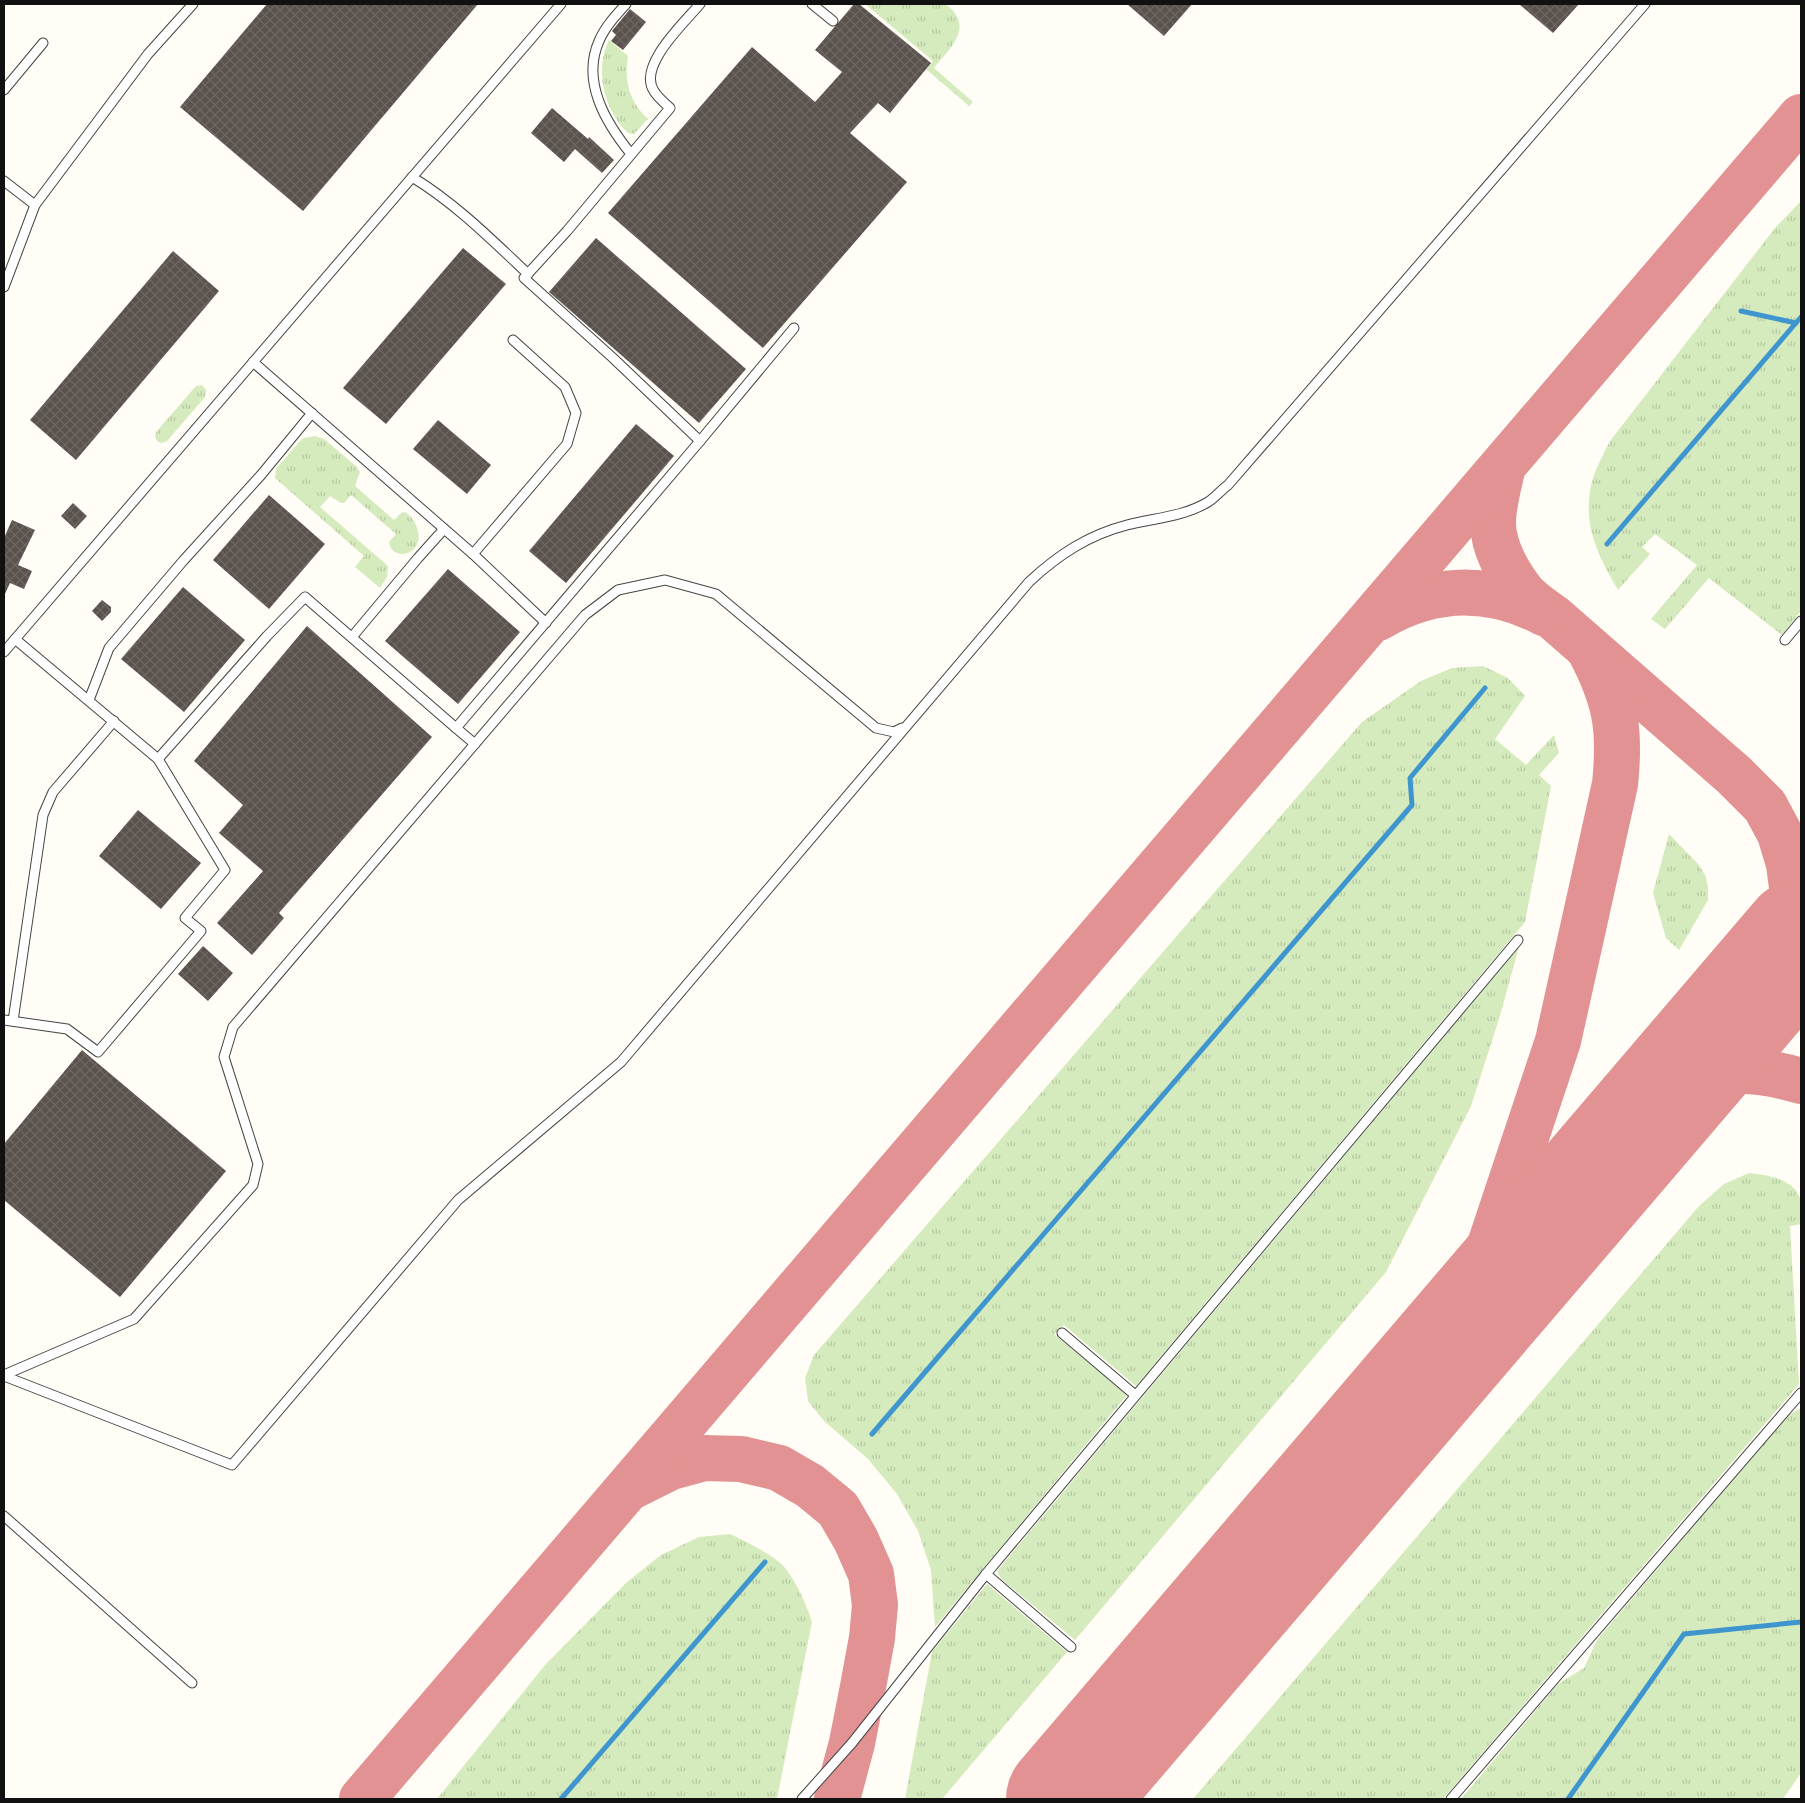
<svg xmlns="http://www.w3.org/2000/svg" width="1805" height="1803" font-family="Merriweather,serif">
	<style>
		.grass { fill: url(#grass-tufts) }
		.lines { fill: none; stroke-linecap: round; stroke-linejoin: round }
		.stream { stroke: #3f96cf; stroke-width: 5 }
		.taxiway { stroke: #e29292; stroke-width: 46 }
		.runway { stroke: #e29292; stroke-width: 118 }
		.building { fill: url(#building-cross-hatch) }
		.service-casing { stroke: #444; stroke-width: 11 }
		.service { stroke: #fff; stroke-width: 9 }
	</style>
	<defs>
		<pattern id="grass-tufts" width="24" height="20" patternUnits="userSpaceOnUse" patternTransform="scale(1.25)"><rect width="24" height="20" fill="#d5ebbd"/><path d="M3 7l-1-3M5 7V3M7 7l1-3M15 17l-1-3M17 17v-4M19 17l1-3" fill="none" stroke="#b6c8a1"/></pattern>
		<pattern id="building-cross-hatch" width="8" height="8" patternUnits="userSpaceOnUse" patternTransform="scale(1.25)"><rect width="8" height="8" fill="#5a524d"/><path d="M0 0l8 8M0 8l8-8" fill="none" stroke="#6d6662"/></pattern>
	</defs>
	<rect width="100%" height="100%" fill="#fffdf5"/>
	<!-- grass -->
	<g class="grass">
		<path d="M865 4H946C975 28 951 47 934 68L973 102 969 106 926 69 933 61Z"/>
		<path d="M609 40 628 56C624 81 629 101 648 119L634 134 628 133C604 110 594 70 609 40Z"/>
		<path d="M1801 201V611L1782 635 1709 578 1665 629 1651 619 1697 565 1655 534 1642 547 1650 554 1618 590C1600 559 1584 529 1590 492 1592 474 1602 457 1610 441L1775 228Z"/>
		<polygon points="202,385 206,390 205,397 167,441 162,443 158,442 155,437 156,432 196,386"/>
		<path d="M315 436 324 439 357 467 360 472 355 486 394 520 401 513 405 512C417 519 426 543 410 552 400 557 390 552 389 542L396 534 351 495 344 503H341L330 496 320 507 388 566 387 577 380 588 355 567 364 556 275 478 276 469 299 442 304 438Z"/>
		<polygon points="1483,666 1508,678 1525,696 1495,739 1526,765 1554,735 1559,753 1539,775 1551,786 1525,922 1136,1386 1064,1325 1054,1334 1127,1395 935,1627 931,1570 918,1531 897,1494 868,1459 824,1421 808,1401 805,1378 814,1355 1362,722 1421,681 1452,668"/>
		<polygon points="1669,834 1699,865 1706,877 1708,888 1708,900 1679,950 1666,938 1653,893"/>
		<polygon points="1519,947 1499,1019 1471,1106 1386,1272 1075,1640 1001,1579 997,1571"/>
		<path d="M1749 1173C1768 1175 1796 1179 1801 1201 1803 1208 1801 1217 1801 1224L1790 1226 1799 1384 1443 1799H1193L1699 1206 1724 1184Z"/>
		<polygon points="1801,1408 1801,1773 1783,1799 1461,1799 1558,1684 1584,1668 1597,1640 1787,1416"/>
		<path d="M730 1534C745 1541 776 1556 786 1569 798 1585 806 1604 812 1622L777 1799H437L545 1665 627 1582 661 1555 699 1537Z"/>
		<polygon points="987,1584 1067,1652 942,1799 905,1799 932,1652"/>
	</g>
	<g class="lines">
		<!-- stream -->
		<g class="stream">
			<polyline points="1741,311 1796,323"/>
			<polyline points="1607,544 1801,317"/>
			<polyline points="872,1434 1412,805 1410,778 1485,688"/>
			<polyline points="561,1799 765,1562"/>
			<polyline points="1568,1799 1684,1634 1801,1622"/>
		</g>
		<!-- taxiway -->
		<g class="taxiway">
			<path d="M1503 466C1499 484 1493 504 1493 523 1493 547 1508 574 1523 593 1531 602 1543 610 1553 617L1734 775 1765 806 1780 834 1789 864 1793 895 1787 955"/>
			<path d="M1378 618C1432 586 1488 584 1544 613"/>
			<path d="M1676 1085C1689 1081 1703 1075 1717 1073 1746 1068 1774 1073 1801 1081"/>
			<path d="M1459 1338 1558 1041 1615 784C1621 728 1615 698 1589 649"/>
			<polyline points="633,1486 671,1467 704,1458 741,1459 779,1468 810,1486 838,1509 856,1540 871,1574 875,1605 872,1638 863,1687 852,1743 837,1799"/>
			<polyline points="362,1799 1801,117"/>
		</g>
		<!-- runway -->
		<polyline class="runway" points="1065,1799 1801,938"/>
	</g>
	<!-- building -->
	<g class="building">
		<polygon points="267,4 478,4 303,211 180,107"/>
		<polygon points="854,4 859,4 931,63 890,113 878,103 850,133 907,182 763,348 608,213 752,47 815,102 842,72 815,50"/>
		<polygon points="1127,4 1192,4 1164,36"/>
		<polygon points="1519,4 1579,4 1553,33"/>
		<polygon points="630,9 646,22 623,50 611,41 616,35 612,31"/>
		<polygon points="552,108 588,139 589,137 614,160 602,173 575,149 564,162 531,133"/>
		<polygon points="596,238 746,369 699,423 549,292"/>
		<polygon points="463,248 506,284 386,424 343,388"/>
		<polygon points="173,251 219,291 76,460 30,420"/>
		<polygon points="438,420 491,465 467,494 413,449"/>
		<polygon points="636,424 674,456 566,583 529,551"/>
		<polygon points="269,495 325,544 269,609 213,560"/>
		<polygon points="73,503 87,516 75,529 61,516"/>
		<polygon points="12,520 35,530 18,565 32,571 24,589 10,583 4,596 4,538"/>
		<polygon points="448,569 520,632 458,704 385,641"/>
		<polygon points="183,587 245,640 184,712 121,659"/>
		<polygon points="102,600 111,607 111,612 102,621 92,611"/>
		<polygon points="307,626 432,737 279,913 284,918 252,955 217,923 263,871 219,833 243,805 194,761"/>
		<polygon points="138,810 201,863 161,909 99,856"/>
		<polygon points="203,946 233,973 208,1001 178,974"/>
		<polygon points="82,1050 226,1171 120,1297 4,1200 4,1144"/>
	</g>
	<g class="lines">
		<defs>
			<g id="service">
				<path d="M626 4C616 15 605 27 599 41 581 82 606 123 631 154"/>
				<polyline points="812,4 833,21"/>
				<polyline points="4,90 43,43"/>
				<path d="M412 177C455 203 492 240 528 274"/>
				<polyline points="4,181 35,205"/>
				<polyline points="4,287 35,205 148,54 193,4"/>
				<polyline points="253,362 473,554 546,623"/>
				<polyline points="700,441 794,328"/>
				<polyline points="473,554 567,444 576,413 565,387 513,340"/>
				<polyline points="352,637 418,558 444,529"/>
				<polyline points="1785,640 1801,621"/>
				<polyline points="4,652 561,4"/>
				<polyline points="89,700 109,648 183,561 261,475 312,413"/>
				<path d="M475 744 456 728 700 441 613 358 524 278 567 231 670 108C665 103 658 98 654 91 637 66 685 22 700 4"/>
				<polyline points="158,759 267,636 305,597 456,728"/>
				<polyline points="4,1020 67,1029 98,1052 201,931 185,918 225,870 158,759 15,639"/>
				<polyline points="13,1021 43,815 53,792 114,721"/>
				<polyline points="1062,1333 1135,1395"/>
				<polyline points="4,1375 134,1319 253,1185 258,1164 224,1057 233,1027 585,615 618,590 665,580 716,594 876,728 894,732 902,728"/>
				<path d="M4 1376 232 1465 458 1200 621 1062 1029 582C1058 555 1088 535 1127 525 1154 518 1183 517 1208 502 1215 498 1221 490 1228 485L1645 4"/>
				<polyline points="4,1516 192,1683"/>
				<polyline points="986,1574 1071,1647"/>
				<polyline points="802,1799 852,1743 986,1574 1518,940"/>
				<polyline points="1451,1799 1801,1393"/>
			</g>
		</defs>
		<!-- service casing -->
		<use href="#service" class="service-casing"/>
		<!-- service -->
		<use href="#service" class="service"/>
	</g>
	<!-- border -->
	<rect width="1805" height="1803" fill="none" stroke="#111111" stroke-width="10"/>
</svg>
